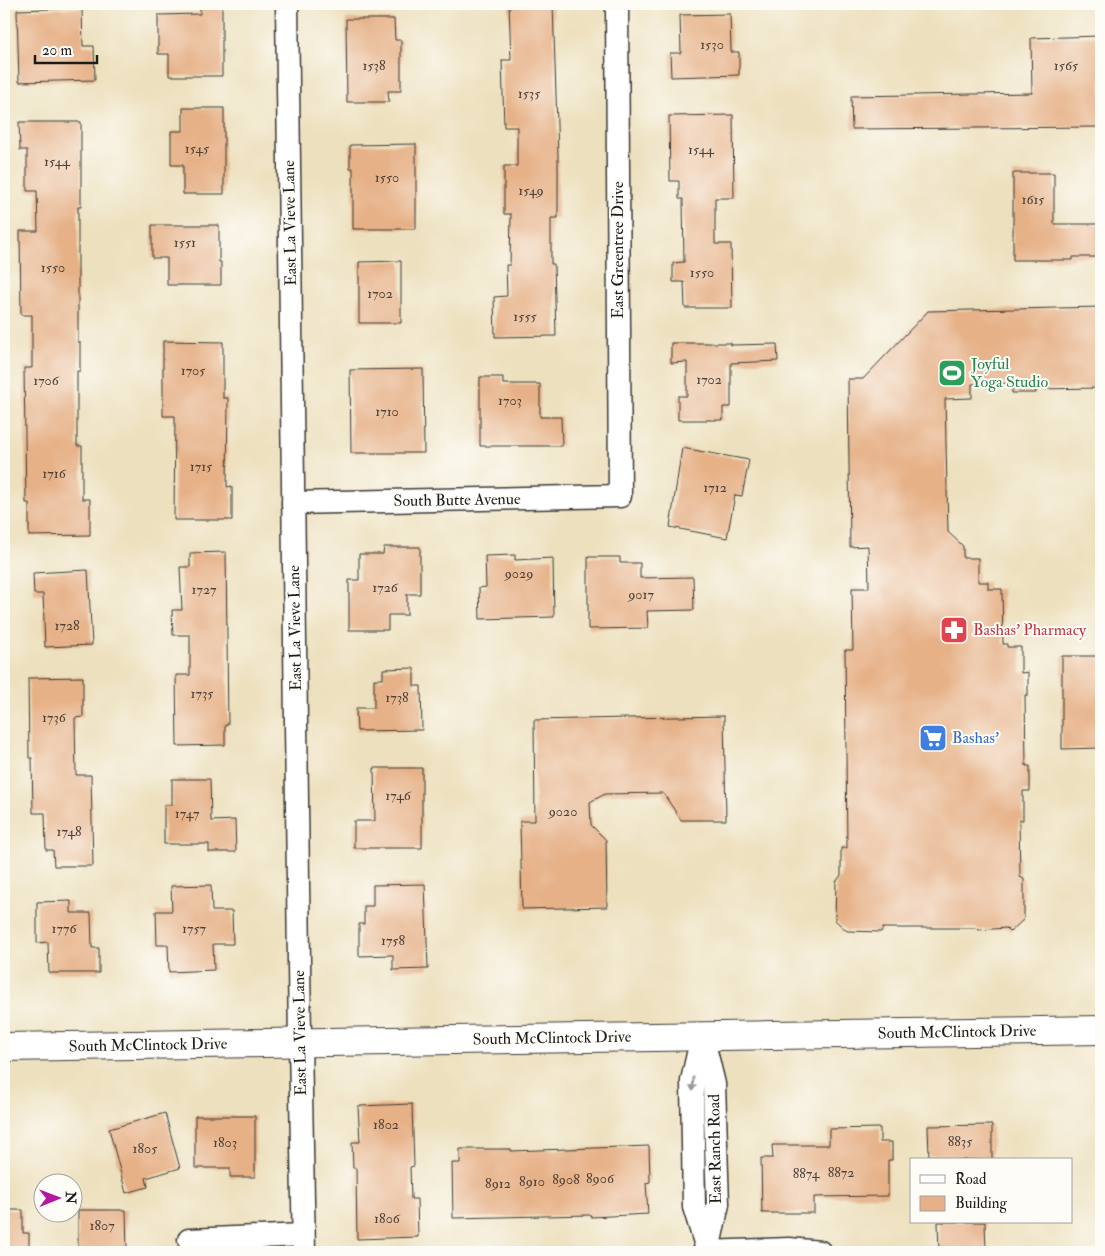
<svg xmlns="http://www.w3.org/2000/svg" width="1105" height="1256" font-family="'IM FELL Double Pica',serif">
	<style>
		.building { fill: #e6b187 }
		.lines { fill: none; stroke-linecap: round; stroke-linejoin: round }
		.minor-casing { stroke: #3b3934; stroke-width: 25 }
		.major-casing { stroke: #3b3934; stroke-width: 30 }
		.minor { stroke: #fff; stroke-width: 22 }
		.major { stroke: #fff; stroke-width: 28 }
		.oneway { fill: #999 }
		.labels { text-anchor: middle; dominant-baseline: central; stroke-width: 4; stroke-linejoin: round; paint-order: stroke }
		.number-label { font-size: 14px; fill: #4e4137 }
		.street-label { font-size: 16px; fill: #1c1c1c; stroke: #fdfcf7 }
		.leisure-label { font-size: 16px; fill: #27864d; stroke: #fdfcf7; text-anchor: start }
		.health-label { font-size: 16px; fill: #be3a42; stroke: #fdfcf7; text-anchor: start }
		.shop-label { font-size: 16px; fill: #366cbe; stroke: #fdfcf7; text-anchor: start }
	</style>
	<rect width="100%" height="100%" fill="#fdfcf7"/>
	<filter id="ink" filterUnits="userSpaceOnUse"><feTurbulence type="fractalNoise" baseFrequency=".02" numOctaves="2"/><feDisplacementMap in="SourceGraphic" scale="10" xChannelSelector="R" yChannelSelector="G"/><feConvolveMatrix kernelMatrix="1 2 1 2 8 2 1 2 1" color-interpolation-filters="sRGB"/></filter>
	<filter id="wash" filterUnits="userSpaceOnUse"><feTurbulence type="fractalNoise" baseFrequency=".0096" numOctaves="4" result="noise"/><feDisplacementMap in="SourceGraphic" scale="20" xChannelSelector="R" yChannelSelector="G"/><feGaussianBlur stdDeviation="1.12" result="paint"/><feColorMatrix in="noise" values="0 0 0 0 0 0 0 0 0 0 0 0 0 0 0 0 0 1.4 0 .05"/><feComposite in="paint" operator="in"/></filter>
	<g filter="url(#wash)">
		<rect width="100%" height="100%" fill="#ede0be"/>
		<g id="blocks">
			<!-- building -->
			<g class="building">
				<polygon points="509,4 553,4 558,155 558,218 551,218 551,264 554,264 556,336 495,337 494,297 507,296 506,265 510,265 511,214 504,214 504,166 517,166 517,127 504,127 502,60 511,60"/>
				<polygon points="200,6 222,6 222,76 169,76 169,54 158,54 158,15 200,14"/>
				<polygon points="82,8 83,46 94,46 95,80 19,82 17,10"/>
				<polygon points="730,14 731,52 739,52 739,75 671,77 670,53 681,53 680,15"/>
				<polygon points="346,19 394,19 395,40 401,40 401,91 388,91 389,102 347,102"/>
				<polygon points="1101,36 1101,127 852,129 851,96 1032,93 1031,38"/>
				<polygon points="183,108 224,108 224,194 183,194 183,165 171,165 171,131 183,131"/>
				<polygon points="733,115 734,198 715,198 715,244 731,244 732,308 685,308 684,282 673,282 673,263 684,262 683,199 679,199 679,181 670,181 669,116"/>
				<polygon points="19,122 81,122 81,207 78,207 78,342 80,342 80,371 77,371 77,446 82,446 82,499 90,499 90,535 29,536 29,503 26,503 24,368 32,368 32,315 21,315 20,231 38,231 37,191 27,191 27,150 20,150"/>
				<polygon points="416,144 416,229 353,229 353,168 350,168 350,145"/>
				<polygon points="1013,173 1054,173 1054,224 1101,224 1101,257 1073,257 1073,260 1013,260"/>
				<polygon points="152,225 219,225 219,262 221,262 221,285 167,285 167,258 152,258"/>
				<polygon points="401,261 401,323 359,323 359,262"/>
				<polygon points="1101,307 1101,388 1036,389 1036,393 1012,393 1012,383 972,384 972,398 945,399 948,532 963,546 963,558 978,558 978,582 988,582 988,589 1002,589 1003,644 1007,644 1007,647 1021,647 1021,673 1028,672 1028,695 1025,695 1026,766 1030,766 1030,791 1023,791 1023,820 1019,820 1020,877 1024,879 1024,919 1010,932 1006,928 979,930 975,928 883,928 881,932 847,931 835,920 836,882 841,875 841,848 847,848 845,650 853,650 852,588 869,588 868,546 850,547 848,379 863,379 928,311"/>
				<polygon points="163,341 223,342 223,398 228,398 227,487 232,486 232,520 174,520 175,416 163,416"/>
				<polygon points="671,343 731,343 731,345 777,344 778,361 731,363 731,407 723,407 723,420 678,420 678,396 687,396 687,362 671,363"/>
				<polygon points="423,369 424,453 351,453 350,370"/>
				<polygon points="480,377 503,377 503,384 540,384 540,417 561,417 562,446 480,446"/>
				<polygon points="682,448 749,460 742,496 735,495 727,538 670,527"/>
				<polygon points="384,547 420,547 420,594 407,594 407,615 388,615 388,630 349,630 349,580 359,580 359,554 383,554"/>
				<polygon points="226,552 228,725 225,725 225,745 177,746 176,675 190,675 190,635 173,635 172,610 182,610 180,567 190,567 190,553"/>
				<polygon points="515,555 515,560 553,558 554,617 480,619 479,588 486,587 485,556"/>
				<polygon points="588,557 620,557 620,563 640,563 640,578 693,577 694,610 647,611 648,628 588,629"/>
				<polygon points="88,570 92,645 45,647 43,594 34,594 33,573"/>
				<polygon points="1062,656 1101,656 1101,748 1062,749"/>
				<polygon points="414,668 414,686 421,686 422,730 357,731 356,708 374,708 374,679 383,679 383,669"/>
				<polygon points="83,677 83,717 75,718 76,775 91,775 93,866 54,866 53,850 46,850 45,813 33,813 32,758 29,758 28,678"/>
				<polygon points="724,716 726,820 681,820 663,793 605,794 590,802 591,825 606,840 607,907 522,909 520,821 535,821 534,720"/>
				<polygon points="374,768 422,768 422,848 354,848 354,821 375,821"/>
				<polygon points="172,779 210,779 211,821 235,820 236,852 209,852 209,844 164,844 164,805 172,805"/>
				<polygon points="425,884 428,969 393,970 393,955 359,956 359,924 364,924 364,906 373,906 373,885"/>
				<polygon points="211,885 212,911 232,911 233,944 213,944 214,970 169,972 168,945 157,945 156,911 172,911 171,886"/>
				<polygon points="71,901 71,913 91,913 92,948 99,948 99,973 49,973 48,942 37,943 37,902"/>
				<polygon points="412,1104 414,1166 410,1167 411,1199 417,1199 418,1237 357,1239 356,1168 353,1168 352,1142 360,1142 358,1106"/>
				<polygon points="165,1113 180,1168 146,1178 148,1187 126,1193 109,1129"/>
				<polygon points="195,1116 255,1116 255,1177 230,1177 230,1168 195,1168"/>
				<polygon points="992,1125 992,1160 937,1160 937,1156 929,1156 928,1126"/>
				<polygon points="880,1128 880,1142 892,1142 892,1160 888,1160 888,1196 814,1197 814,1213 762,1213 761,1158 773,1158 772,1145 829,1145 829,1129"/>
				<polygon points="649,1146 650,1182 646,1183 648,1214 591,1217 591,1215 453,1218 452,1163 460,1163 460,1149 511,1149 511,1151"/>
				<polygon points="4,1210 23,1210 23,1233 29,1233 29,1252 4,1252"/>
				<polygon points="78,1210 126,1210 127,1252 78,1252"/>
				<polygon points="938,1222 985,1222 986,1252 939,1252"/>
			</g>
		</g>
	</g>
	<g filter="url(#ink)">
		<use href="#blocks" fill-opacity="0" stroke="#3b3934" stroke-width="1"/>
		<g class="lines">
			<defs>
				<g id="minor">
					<polyline points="287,4 300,1042 304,1252"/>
					<polyline points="293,503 620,496 617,4"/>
					<polyline points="702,1036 692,1081 694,1207 708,1252"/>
					<polyline points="704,1043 714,1084 718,1204 708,1251"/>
					<polyline points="189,1240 303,1235"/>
					<polyline points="704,1252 789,1249 820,1252"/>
				</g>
				<polyline id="major" points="4,1047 1101,1030"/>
			</defs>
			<!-- minor casing -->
			<use href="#minor" class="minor-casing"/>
			<!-- major casing -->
			<use href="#major" class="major-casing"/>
			<!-- minor -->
			<use href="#minor" class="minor"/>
			<!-- major -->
			<use href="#major" class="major"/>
		</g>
		<!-- one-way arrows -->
		<defs><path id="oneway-solid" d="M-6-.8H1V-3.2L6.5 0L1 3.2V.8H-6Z" transform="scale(1.25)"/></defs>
		<use class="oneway" href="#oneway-solid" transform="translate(693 1084) rotate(94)"/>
	</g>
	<!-- icons -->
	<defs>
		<symbol id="stadium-square" viewBox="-11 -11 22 22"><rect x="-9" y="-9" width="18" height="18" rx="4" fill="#2e9e5b" stroke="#fdfcf7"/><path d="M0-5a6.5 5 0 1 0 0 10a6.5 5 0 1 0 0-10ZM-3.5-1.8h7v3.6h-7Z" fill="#fff"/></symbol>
		<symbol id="pharmacy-square" viewBox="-11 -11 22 22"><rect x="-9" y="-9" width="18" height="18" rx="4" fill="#e0444e" stroke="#fdfcf7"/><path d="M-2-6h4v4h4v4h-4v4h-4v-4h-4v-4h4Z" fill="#fff"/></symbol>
		<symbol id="supermarket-square" viewBox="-11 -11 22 22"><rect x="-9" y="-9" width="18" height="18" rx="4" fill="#3f7fe0" stroke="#fdfcf7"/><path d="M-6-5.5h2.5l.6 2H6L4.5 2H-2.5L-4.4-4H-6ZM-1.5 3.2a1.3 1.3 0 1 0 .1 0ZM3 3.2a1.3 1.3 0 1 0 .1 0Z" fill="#fff"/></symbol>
	</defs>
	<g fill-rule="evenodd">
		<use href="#stadium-square" x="936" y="357" width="32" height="32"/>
		<use href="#pharmacy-square" x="938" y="614" width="32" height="32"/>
		<use href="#supermarket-square" x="917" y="722" width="32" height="32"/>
	</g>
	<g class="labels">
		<!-- number labels -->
		<g class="number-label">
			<text x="712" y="44">1530</text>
			<text x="374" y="65">1538</text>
			<text x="1066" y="65">1565</text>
			<text x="529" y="93">1535</text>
			<text x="197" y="148">1545</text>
			<text x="701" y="149">1544</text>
			<text x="57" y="161">1544</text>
			<text x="387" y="177">1550</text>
			<text x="531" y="190">1549</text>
			<text x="1033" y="199">1615</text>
			<text x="185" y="242">1551</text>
			<text x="53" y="267">1550</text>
			<text x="702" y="272">1550</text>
			<text x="380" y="293">1702</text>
			<text x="525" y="316">1555</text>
			<text x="193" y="370">1705</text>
			<text x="709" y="379">1702</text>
			<text x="46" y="380">1706</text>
			<text x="510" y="400">1703</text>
			<text x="387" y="411">1710</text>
			<text x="201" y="466">1715</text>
			<text x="54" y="473">1716</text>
			<text x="715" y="487">1712</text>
			<text x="519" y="573">9029</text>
			<text x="385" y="587">1726</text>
			<text x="204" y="589">1727</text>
			<text x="641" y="594">9017</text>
			<text x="67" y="625">1728</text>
			<text x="202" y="693">1735</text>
			<text x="397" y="697">1738</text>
			<text x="54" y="717">1736</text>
			<text x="398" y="795">1746</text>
			<text x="563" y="811">9020</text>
			<text x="187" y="813">1747</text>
			<text x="69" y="831">1748</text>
			<text x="64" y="928">1776</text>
			<text x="194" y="928">1757</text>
			<text x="393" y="940">1758</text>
			<text x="386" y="1124">1802</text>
			<text x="960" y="1141">8835</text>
			<text x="225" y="1142">1803</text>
			<text x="145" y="1148">1805</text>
			<text x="841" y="1172">8872</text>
			<text x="806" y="1173">8874</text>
			<text x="600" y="1178">8906</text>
			<text x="566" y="1179">8908</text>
			<text x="532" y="1181">8910</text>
			<text x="498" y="1183">8912</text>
			<text x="387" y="1218">1806</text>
			<text x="102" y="1225">1807</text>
		</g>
		<!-- street labels -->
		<g class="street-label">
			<text transform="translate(290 223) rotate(-91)">East La Vieve Lane</text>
			<text transform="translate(618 250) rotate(-90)">East Greentree Drive</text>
			<text transform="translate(457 500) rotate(-1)">South Butte Avenue</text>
			<text transform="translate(295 628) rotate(-91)">East La Vieve Lane</text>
			<text transform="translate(957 1032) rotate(-1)">South McClintock Drive</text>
			<text transform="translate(300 1033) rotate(-91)">East La Vieve Lane</text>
			<text transform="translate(552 1038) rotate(-1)">South McClintock Drive</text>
			<text transform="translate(148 1045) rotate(-1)">South McClintock Drive</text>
			<text transform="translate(715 1149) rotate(-91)">East Ranch Road</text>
		</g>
		<!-- leisure labels -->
		<g class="leisure-label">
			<text x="971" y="364">Joyful<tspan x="971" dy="18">Yoga Studio</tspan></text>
		</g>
		<!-- health labels -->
		<g class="health-label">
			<text x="973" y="630">Bashas' Pharmacy</text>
		</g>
		<!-- shop labels -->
		<g class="shop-label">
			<text x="952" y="738">Bashas'</text>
		</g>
	</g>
	<!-- margin -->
	<rect width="1105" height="1256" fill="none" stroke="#fdfcf7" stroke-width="20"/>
	<!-- legend -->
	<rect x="910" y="1158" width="162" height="65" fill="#fdfcf7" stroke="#a3a29f"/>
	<rect x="920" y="1175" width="25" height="8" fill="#ffffff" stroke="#a3a29f"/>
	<text x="955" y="1184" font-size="15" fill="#1c1c1c">Road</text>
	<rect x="920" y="1196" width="25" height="15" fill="#e6b187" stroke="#a3a29f"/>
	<text x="955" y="1208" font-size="15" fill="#1c1c1c">Building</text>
	<!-- north arrow -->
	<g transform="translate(58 1198) rotate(89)"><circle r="24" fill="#fdfcf7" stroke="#a3a29f"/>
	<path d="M0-4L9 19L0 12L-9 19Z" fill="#b5179e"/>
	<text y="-8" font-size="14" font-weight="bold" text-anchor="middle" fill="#1c1c1c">N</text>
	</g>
	<!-- scale -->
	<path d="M35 55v8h62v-8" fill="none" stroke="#1c1c1c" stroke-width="2.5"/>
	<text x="42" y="55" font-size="15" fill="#1c1c1c" stroke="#fdfcf7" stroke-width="4" paint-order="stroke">20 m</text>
</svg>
